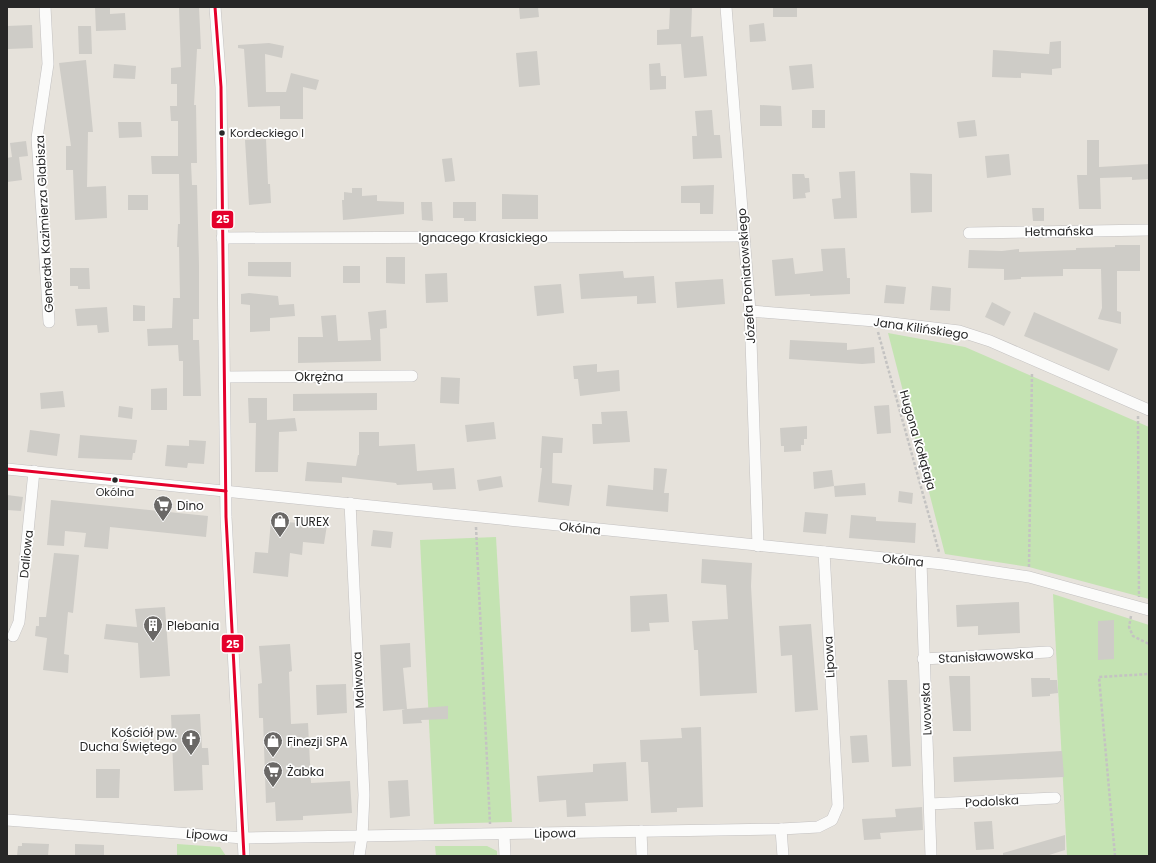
<svg xmlns="http://www.w3.org/2000/svg" width="1156" height="863" font-family="Poppins,sans-serif">
	<style>
		.green { fill: #c4e3b2 }
		.building { fill: #ceccc7 }
		.lines { fill: none; stroke-linecap: round; stroke-linejoin: round }
		.street-casing { stroke: #c3c1c1; stroke-width: 12 }
		.path { stroke: #c4c3c2; stroke-width: 2.5; stroke-dasharray: 3 2; stroke-linecap: butt }
		.street { stroke: #fbfbfa; stroke-width: 11 }
		.bus-1-casing { stroke: #fff; stroke-width: 6 }
		.bus-1 { stroke: #e4002b; stroke-width: 3 }
		.bus-dot { fill: #272727; stroke: #fff; stroke-width: 1.5 }
		.labels { text-anchor: middle; dominant-baseline: central; stroke-width: 3.5; stroke-linejoin: round; paint-order: stroke }
		.bus-label { font-size: 11px; fill: #272727; stroke: #fff; text-anchor: start }
		.street-label { font-size: 12px; fill: #272727; stroke: #fff }
		.poi-label { font-size: 12px; fill: #272727; stroke: #fff; text-anchor: start }
		.line-badge { stroke: #fff; stroke-width: 1.5 }
		.badge-label { font-size: 11px; text-anchor: middle; font-weight: bold; fill: #fff }
	</style>
	<rect width="100%" height="100%" fill="#e6e2db"/>
	<!-- green -->
	<g class="green">
		<polygon points="888,333 965,347 1149,427 1149,599 1029,567 945,554"/>
		<polygon points="496,537 512,822 434,824 420,540"/>
		<polygon points="1053,594 1149,625 1149,856 1067,856"/>
		<polygon points="177,844 220,847 226,856 177,856"/>
		<polygon points="435,846 487,846 497,851 497,856 436,856"/>
	</g>
	<!-- building -->
	<g class="building">
		<polygon points="95,7 110,7 110,14 125,13 126,30 96,31"/>
		<polygon points="199,7 201,49 197,49 194,105 196,105 197,163 191,163 192,185 197,185 199,265 199,319 193,319 193,340 199,340 201,396 183,396 183,361 179,361 178,345 148,346 147,329 172,328 173,298 180,298 179,247 177,247 178,224 180,224 179,174 152,174 151,156 178,156 178,121 171,121 170,106 177,106 177,84 171,84 171,68 181,67 179,8"/>
		<polygon points="519,7 538,7 539,17 520,19"/>
		<polygon points="670,7 692,7 691,37 703,36 707,76 684,78 681,44 657,45 657,30 669,29"/>
		<rect x="773" y="7" width="24" height="10"/>
		<polygon points="764,23 766,41 750,42 749,25"/>
		<polygon points="32,25 33,48 8,49 7,26"/>
		<polygon points="78,26 91,26 92,54 79,54"/>
		<polygon points="1061,41 1061,68 1052,69 1052,75 1021,73 1021,78 992,77 993,50 1049,54 1050,42"/>
		<polygon points="269,43 284,46 282,58 265,54 266,92 286,92 291,73 319,80 316,90 303,87 303,119 280,119 280,106 248,107 244,49 238,48 238,45"/>
		<polygon points="537,51 540,85 519,87 516,53"/>
		<polygon points="86,60 93,132 88,132 87,187 106,186 107,218 75,220 73,170 66,170 66,146 71,146 59,63"/>
		<polygon points="660,63 661,76 666,76 666,89 650,90 649,64"/>
		<polygon points="114,64 136,66 135,79 113,78"/>
		<polygon points="812,64 814,88 792,90 789,66"/>
		<polygon points="760,105 781,106 782,126 760,126"/>
		<polygon points="712,110 714,135 720,135 722,158 693,159 692,136 697,136 695,111"/>
		<rect x="812" y="110" width="13" height="18"/>
		<polygon points="975,120 977,136 959,138 957,122"/>
		<polygon points="118,122 141,122 142,137 119,138"/>
		<polygon points="266,139 268,184 270,184 271,203 249,205 245,140"/>
		<polygon points="1087,140 1099,140 1099,167 1149,164 1149,179 1132,180 1132,177 1100,178 1101,209 1079,209 1077,175 1087,175"/>
		<polygon points="26,141 28,156 19,157 22,180 7,182 7,158 12,157 10,143"/>
		<polygon points="1009,154 1011,175 987,178 985,156"/>
		<polygon points="452,158 455,181 445,182 442,159"/>
		<polygon points="855,171 857,218 834,219 832,199 841,198 839,172"/>
		<polygon points="910,173 932,174 932,212 911,213"/>
		<polygon points="792,174 804,174 805,178 809,178 810,192 805,193 806,198 793,199"/>
		<polygon points="714,185 713,214 700,214 700,203 681,203 681,186"/>
		<polygon points="352,188 362,188 362,196 377,195 377,201 404,202 404,214 343,220 342,200 344,200 344,192 352,193"/>
		<polygon points="502,194 538,195 538,219 502,219"/>
		<rect x="128" y="195" width="20" height="15"/>
		<polygon points="421,202 432,202 433,221 422,220"/>
		<polygon points="453,202 476,202 476,221 464,221 464,218 453,218"/>
		<polygon points="1032,208 1044,208 1044,221 1033,221"/>
		<polygon points="1115,245 1140,245 1140,271 1117,271 1117,311 1121,312 1121,324 1098,319 1102,308 1101,269 1063,269 1063,276 1021,277 1021,279 1004,280 1004,269 968,268 969,250 1002,251 1019,249 1019,252 1076,250 1076,248 1115,247"/>
		<polygon points="845,248 847,278 850,278 850,294 810,296 810,294 775,296 772,260 793,258 795,274 823,271 821,249"/>
		<polygon points="386,257 405,257 405,284 386,283"/>
		<polygon points="248,262 291,262 291,277 248,276"/>
		<rect x="343" y="266" width="17" height="17"/>
		<polygon points="70,268 89,268 90,289 78,289 78,286 70,286"/>
		<polygon points="623,271 624,278 654,276 656,303 637,304 637,296 581,299 579,274"/>
		<polygon points="447,273 448,302 426,303 425,274"/>
		<polygon points="723,279 725,304 677,308 675,282"/>
		<polygon points="561,284 564,313 537,316 534,286"/>
		<polygon points="886,285 906,287 904,304 884,303"/>
		<polygon points="932,286 951,288 950,311 930,310"/>
		<polygon points="249,293 278,296 279,305 294,304 295,316 270,318 270,331 250,332 250,305 241,304 241,294"/>
		<polygon points="992,302 1011,312 1004,326 985,317"/>
		<polygon points="133,305 145,306 145,321 133,321"/>
		<polygon points="107,307 109,332 98,333 97,325 77,326 75,309"/>
		<polygon points="386,310 387,328 380,329 381,361 298,363 298,337 323,337 321,316 336,315 338,341 371,340 368,312"/>
		<polygon points="1034,312 1118,349 1109,371 1024,336"/>
		<polygon points="790,340 847,343 847,350 874,347 875,363 862,364 789,359"/>
		<polygon points="597,364 597,372 619,370 620,391 580,396 578,379 574,379 573,366"/>
		<polygon points="441,377 460,378 459,404 440,403"/>
		<polygon points="167,388 167,410 151,410 151,389"/>
		<polygon points="63,391 65,407 41,409 40,393"/>
		<polygon points="377,393 377,410 293,411 293,394"/>
		<polygon points="248,398 267,398 267,420 295,418 297,431 279,432 278,472 255,472 256,423 249,423"/>
		<polygon points="889,405 891,433 877,434 874,406"/>
		<polygon points="119,406 133,408 132,419 118,417"/>
		<polygon points="627,411 630,442 593,444 592,424 602,424 601,412"/>
		<polygon points="494,422 496,439 467,442 465,425"/>
		<polygon points="807,426 807,439 804,439 804,445 801,445 801,451 784,452 784,446 781,446 780,428"/>
		<polygon points="30,430 60,434 57,456 27,452"/>
		<polygon points="359,432 379,432 379,446 415,444 417,471 454,468 456,489 433,490 432,483 397,485 396,483 342,477 342,483 305,481 307,462 356,466 358,455 359,455"/>
		<polygon points="80,435 137,440 135,453 133,453 132,460 78,458"/>
		<polygon points="542,436 563,438 562,453 553,453 552,483 572,485 569,506 538,502 542,468 540,468"/>
		<polygon points="189,440 206,441 204,464 188,463 187,468 165,466 167,445 189,446"/>
		<polygon points="654,468 667,469 664,493 669,493 668,512 606,506 608,485 653,490"/>
		<polygon points="832,470 834,486 865,483 866,495 835,497 834,486 814,489 813,472"/>
		<polygon points="501,476 503,487 479,491 477,480"/>
		<polygon points="899,491 913,493 912,504 898,502"/>
		<polygon points="7,495 23,497 21,511 7,510"/>
		<polygon points="51,500 208,516 206,537 110,527 108,549 84,547 86,533 65,531 64,546 47,545"/>
		<polygon points="805,512 828,514 826,534 803,532"/>
		<polygon points="851,515 876,517 876,521 916,523 915,543 849,538"/>
		<polygon points="271,521 327,525 324,544 303,542 302,555 290,553 288,577 253,573 255,552 268,553"/>
		<polygon points="373,530 393,532 391,548 371,546"/>
		<polygon points="54,553 79,555 73,613 68,612 64,654 69,655 68,673 43,670 47,638 35,636 36,626 39,626 39,617 46,617"/>
		<polygon points="702,559 752,563 751,586 757,693 700,696 698,650 694,650 692,621 728,619 726,585 701,583"/>
		<polygon points="667,594 669,622 649,623 650,631 631,632 630,596"/>
		<polygon points="1019,602 1020,633 978,635 978,626 957,627 956,605"/>
		<polygon points="165,607 170,676 140,678 138,643 104,639 106,624 137,627 135,609"/>
		<polygon points="1114,620 1114,659 1098,660 1098,621"/>
		<polygon points="811,624 818,710 795,712 792,655 781,656 779,626"/>
		<polygon points="410,643 411,667 403,668 407,709 448,706 448,719 421,720 422,723 403,724 402,710 405,709 383,711 380,645"/>
		<polygon points="290,644 292,671 289,672 291,724 308,723 311,783 350,781 352,813 303,816 303,820 276,821 275,802 266,803 263,718 259,718 258,684 262,683 259,646"/>
		<polygon points="949,676 970,676 971,731 953,731"/>
		<polygon points="1031,678 1050,678 1050,680 1057,680 1058,693 1050,694 1050,696 1032,697"/>
		<polygon points="888,680 907,680 911,766 892,767"/>
		<polygon points="346,684 347,713 317,715 316,685"/>
		<polygon points="200,714 202,748 208,748 209,765 202,765 203,790 174,791 171,715"/>
		<polygon points="701,727 703,807 677,808 677,812 651,813 648,762 641,762 640,740 682,738 681,728"/>
		<polygon points="867,735 869,762 852,763 850,736"/>
		<polygon points="1062,751 1064,777 954,782 953,757"/>
		<polygon points="626,762 628,801 585,803 586,816 567,817 566,800 539,802 537,776 593,772 593,764"/>
		<polygon points="96,769 120,769 119,798 96,798"/>
		<polygon points="408,780 410,816 390,818 388,781"/>
		<polygon points="922,807 923,830 880,833 881,839 864,840 862,819 896,817 895,809"/>
		<polygon points="992,821 994,849 976,850 974,822"/>
		<polygon points="1065,835 1065,850 1046,856 1003,856 1003,853"/>
		<polygon points="22,843 49,844 48,856 17,856 18,846 22,846"/>
		<polygon points="75,844 104,845 104,856 75,856"/>
	</g>
	<g class="lines">
		<defs>
			<g id="street">
				<polyline points="45,7 48,64 37,138 49,322"/>
				<polyline points="215,7 221,87 226,517 244,856"/>
				<polyline points="726,7 750,311 758,546"/>
				<polyline points="969,233 1149,230"/>
				<polyline points="222,238 743,236"/>
				<polyline points="750,311 875,321 959,331 990,341 1149,410"/>
				<polyline points="225,377 412,376"/>
				<polyline points="7,469 943,564 1029,577 1149,610"/>
				<polyline points="350,503 364,795 362,837 359,856"/>
				<polyline points="921,562 931,856"/>
				<polyline points="13,636 19,622 34,471"/>
				<polyline points="923,659 1048,652"/>
				<polyline points="930,804 1055,798"/>
				<polyline points="7,820 243,838 781,829 818,827 832,820 838,806 824,552"/>
				<polyline points="781,829 783,856"/>
				<polyline points="641,831 642,856"/>
				<polyline points="504,834 505,856"/>
			</g>
		</defs>
		<!-- street casing -->
		<use href="#street" class="street-casing"/>
		<!-- path -->
		<g class="path">
			<polyline points="878,332 939,552"/>
			<polyline points="1138,416 1139,597"/>
			<polyline points="476,527 490,824"/>
			<polyline points="1029,567 1032,372"/>
			<polyline points="1131,616 1129,627 1133,636 1149,644"/>
			<polyline points="1115,856 1099,677 1149,674"/>
		</g>
		<!-- street -->
		<use href="#street" class="street"/>
		<defs>
			<g id="bus-1">
				<polyline points="215,7 221,87 226,517 244,856"/>
				<polyline points="7,469 226,491"/>
			</g>
		</defs>
		<!-- bus-1 casing -->
		<use href="#bus-1" class="bus-1-casing"/>
		<!-- bus-1 -->
		<use href="#bus-1" class="bus-1"/>
	</g>
	<!-- icons -->
	<defs>
		<symbol id="supermarket-pin" viewBox="-11 -11 22 30"><path d="M0 17L-7.5 6A9.5 9.5 0 1 1 7.5 6Z" fill="#6a6866" stroke="#fff"/><path d="M-6-5.5h2.5l.6 2H6L4.5 2H-2.5L-4.4-4H-6ZM-1.5 3.2a1.3 1.3 0 1 0 .1 0ZM3 3.2a1.3 1.3 0 1 0 .1 0Z" fill="#fff"/></symbol>
		<symbol id="shop-pin" viewBox="-11 -11 22 30"><path d="M0 17L-7.5 6A9.5 9.5 0 1 1 7.5 6Z" fill="#6a6866" stroke="#fff"/><path d="M-5-2.5h2.3a2.7 3.5 0 0 1 5.4 0H5L5.5 6h-11ZM-1.5-2.5h3a1.5 2.3 0 0 0-3 0Z" fill="#fff"/></symbol>
		<symbol id="building-pin" viewBox="-11 -11 22 30"><path d="M0 17L-7.5 6A9.5 9.5 0 1 1 7.5 6Z" fill="#6a6866" stroke="#fff"/><path d="M-4-6H4V6H1V3H-1V6H-4ZM-2.5-4.3h1.7v1.8h-1.7ZM.8-4.3h1.7v1.8H.8ZM-2.5-1h1.7V.8h-1.7ZM.8-1h1.7V.8H.8Z" fill="#fff"/></symbol>
		<symbol id="church-pin" viewBox="-11 -11 22 30"><path d="M0 17L-7.5 6A9.5 9.5 0 1 1 7.5 6Z" fill="#6a6866" stroke="#fff"/><path d="M-1.2-6h2.4v3.5h3.3v2.4h-3.3V6h-2.4V-.1h-3.3v-2.4h3.3Z" fill="#fff"/></symbol>
	</defs>
	<g fill-rule="evenodd">
		<use href="#supermarket-pin" x="152" y="494" width="22" height="30"/>
		<use href="#shop-pin" x="269" y="510" width="22" height="30"/>
		<use href="#building-pin" x="142" y="614" width="22" height="30"/>
		<use href="#church-pin" x="180" y="728" width="22" height="30"/>
		<use href="#shop-pin" x="262" y="730" width="22" height="30"/>
		<use href="#supermarket-pin" x="262" y="760" width="22" height="30"/>
	</g>
	<!-- markers -->
	<g class="bus-dot">
		<circle cx="222" cy="133" r="3.5"/>
		<circle cx="115" cy="480" r="3.5"/>
	</g>
	<g class="labels">
		<!-- bus labels -->
		<g class="bus-label">
			<text x="230" y="133">Kordeckiego I</text>
			<text x="115" y="492" text-anchor="middle">Okólna</text>
		</g>
		<!-- street labels -->
		<g class="street-label">
			<text transform="translate(44 224) rotate(-93)">Generała Kazimierza Glabisza</text>
			<text transform="translate(1059 231) rotate(-1)">Hetmańska</text>
			<text x="483" y="237">Ignacego Krasickiego</text>
			<text transform="translate(746 276) rotate(-94)">Józefa Poniatowskiego</text>
			<text transform="translate(921 328) rotate(8)">Jana Kilińskiego</text>
			<text x="319" y="376">Okrężna</text>
			<text transform="translate(918 440) rotate(74)">Hugona Kołłątaja</text>
			<text transform="translate(580 528) rotate(6)">Okólna</text>
			<text transform="translate(26 554) rotate(-84)">Daliowa</text>
			<text transform="translate(903 560) rotate(6)">Okólna</text>
			<text transform="translate(986 656) rotate(-3)">Stanisławowska</text>
			<text transform="translate(829 657) rotate(-93)">Lipowa</text>
			<text transform="translate(358 680) rotate(-93)">Malwowa</text>
			<text transform="translate(926 709) rotate(-92)">Lwowska</text>
			<text transform="translate(992 801) rotate(-3)">Podolska</text>
			<text transform="translate(555 833) rotate(-1)">Lipowa</text>
			<text transform="translate(207 835) rotate(5)">Lipowa</text>
		</g>
		<!-- poi labels -->
		<g class="poi-label">
			<text x="177" y="505">Dino</text>
			<text x="294" y="521">TUREX</text>
			<text x="167" y="625">Plebania</text>
			<text x="177" y="732" text-anchor="end">Kościół pw.<tspan x="177" dy="14">Ducha Świętego</tspan></text>
			<text x="287" y="741">Finezji SPA</text>
			<text x="287" y="771">Żabka</text>
		</g>
	</g>
	<g class="line-badge">
		<rect x="211" y="210" width="23" height="19" rx="4" fill="#e4002b"/>
		<rect x="221" y="634" width="23" height="19" rx="4" fill="#e4002b"/>
	</g>
	<g class="badge-label">
		<text x="223" y="223">25</text>
		<text x="233" y="648">25</text>
	</g>
	<!-- border -->
	<rect width="1156" height="863" fill="none" stroke="#272727" stroke-width="16"/>
</svg>
